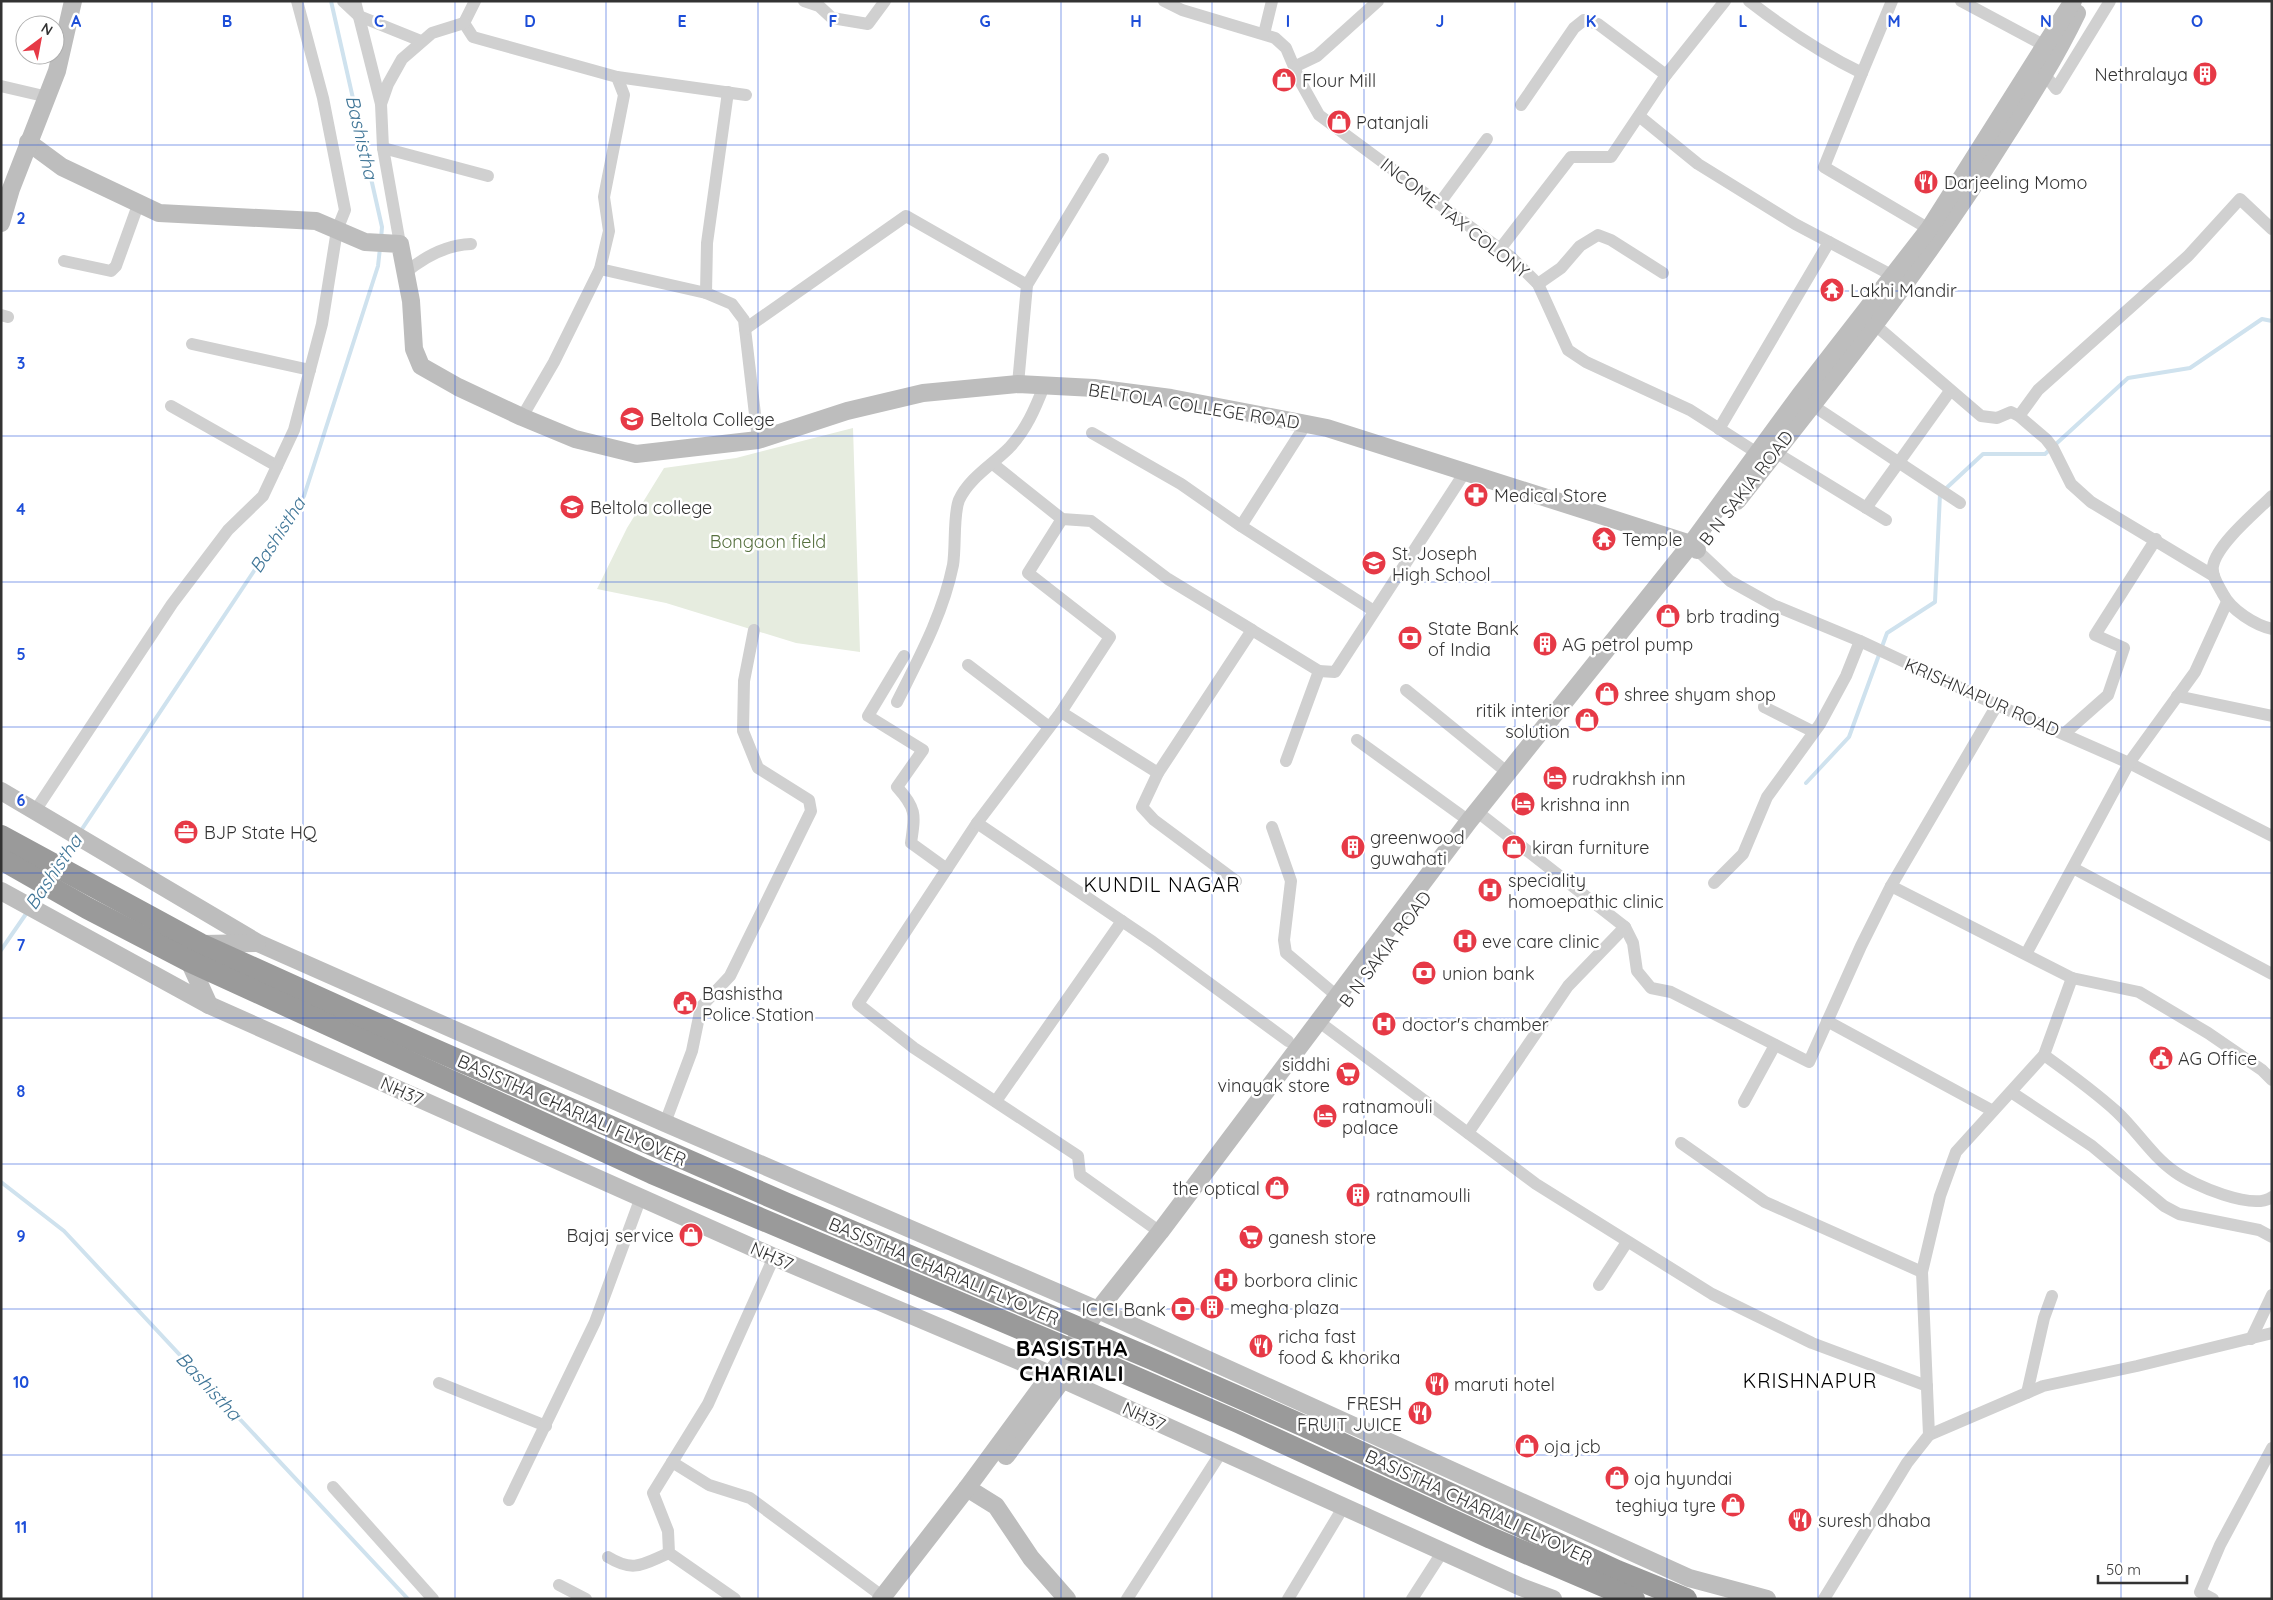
<svg xmlns="http://www.w3.org/2000/svg" width="2273" height="1600" font-family="Quicksand,sans-serif">
	<style>
		.green { fill: #e6ecdf }
		.lines { fill: none; stroke-linecap: round; stroke-linejoin: round }
		.stream { stroke: #cfe2ee; stroke-width: 4 }
		.street { stroke: #d0d0d0; stroke-width: 12 }
		.secondary { stroke: #bdbdbd; stroke-width: 18 }
		.highway { stroke: #9a9a9a; stroke-width: 22 }
		.grid { fill: none; stroke: #1d4ed8; stroke-width: 1; stroke-opacity: 0.55 }
		.labels { text-anchor: middle; dominant-baseline: central; stroke-width: 5; stroke-linejoin: round; paint-order: stroke }
		.poi-label { font-size: 18px; fill: #333; stroke: #fff; text-anchor: start }
		.street-label { font-size: 18px; fill: #333; stroke: #fff }
		.park-label { font-size: 18px; fill: #56703f; stroke: #fff }
		.water-label { font-size: 19px; font-style: italic; fill: #3f7597; stroke: #fff }
		.quarter-label { font-size: 20px; letter-spacing: 1px; fill: #000; stroke: #fff }
		.district-label { font-size: 22px; font-weight: bold; letter-spacing: 1px; fill: #000; stroke: #fff }
		.grid-label { font-size: 16px; text-anchor: middle; font-weight: bold; fill: #1d4ed8; stroke: #fff; stroke-width: 5; stroke-linejoin: round; paint-order: stroke }
	</style>
	<rect width="100%" height="100%" fill="#fff"/>
	<!-- green -->
	<polygon class="green" points="853,428 860,652 796,643 666,603 597,589 627,528 664,468 736,458"/>
	<g class="lines">
		<!-- stream -->
		<g class="stream">
			<polyline points="331,1 382,227 381,239"/>
			<polyline points="1806,783 1849,737 1887,633 1935,602 1940,494 1983,454 2045,454 2128,378 2190,368 2262,319 2272,321"/>
			<polyline points="80,832 304,496 378,266 380,248"/>
			<polyline points="61,861 75,840"/>
			<polyline points="33,903 42,890"/>
			<polyline points="1,950 28,911"/>
			<polyline points="1,1182 64,1231 408,1599"/>
		</g>
		<!-- street -->
		<g class="street">
			<polyline points="343,1 359,16 421,41"/>
			<polyline points="355,1 381,104"/>
			<polyline points="475,1 464,23 473,37 617,77 624,95 604,197 609,231 600,269 554,362 522,417"/>
			<polyline points="804,1 819,6 832,18 868,24 885,1"/>
			<polyline points="1164,1 1182,10 1275,38 1286,48 1300,81 1319,115 1511,257 1538,284 1568,350 1586,362 1690,410 1765,458"/>
			<path d="M1749 1C1785 29 1821 53 1862 73L1824 167 1929 229"/>
			<polyline points="1961,1 2051,49"/>
			<polyline points="1264,34 1272,1"/>
			<polyline points="1294,67 1317,56 1378,1"/>
			<polyline points="1862,73 1892,1"/>
			<polyline points="617,77 746,95"/>
			<polyline points="2042,78 2050,81 2056,89 2110,1"/>
			<polyline points="1,86 48,97"/>
			<polyline points="1521,105 1574,28 1584,20 1598,24 1666,75"/>
			<polyline points="1639,116 1698,164 1795,224 1899,279"/>
			<polyline points="383,148 488,176"/>
			<polyline points="1439,204 1487,139"/>
			<polyline points="400,244 383,148 381,104 388,84 402,59 432,33 464,23"/>
			<polyline points="1500,249 1571,157 1611,157 1666,75 1725,1"/>
			<polyline points="64,261 111,271 116,266 138,205"/>
			<polyline points="600,269 706,293 732,304 744,320 758,440"/>
			<path d="M405 273C424 257 446 245 471 244"/>
			<polyline points="1538,284 1561,268 1580,246 1598,235 1611,240 1663,273"/>
			<polyline points="1027,285 1103,159"/>
			<polyline points="706,293 707,243 728,92"/>
			<polyline points="1,315 8,317"/>
			<polyline points="1874,324 1981,416 1997,418 2011,412 2019,416 2046,439 2053,448 2071,484 2091,502 2214,576"/>
			<polyline points="745,329 906,216 1027,285 1018,384"/>
			<polyline points="192,344 310,370"/>
			<polyline points="1812,405 1960,503"/>
			<polyline points="171,406 277,466"/>
			<polyline points="2019,416 2038,390 2188,256 2240,199 2272,229"/>
			<polyline points="1719,429 1829,242"/>
			<polyline points="1092,433 1181,484 1241,526 1374,611"/>
			<polyline points="1775,452 1886,520"/>
			<polyline points="993,464 1062,519 1091,521 1168,579 1252,630"/>
			<path d="M2272 496C2256 512 2217 544 2213 566 2211 576 2219 586 2223 594 2231 610 2255 625 2272 629"/>
			<polyline points="1866,508 1950,391"/>
			<polyline points="1062,519 1028,573 1110,637 1061,712 977,823 858,1004 914,1048 1078,1156 1080,1175 1160,1232"/>
			<polyline points="1241,526 1306,424"/>
			<polyline points="1697,550 1730,581 1773,605 1860,641 1997,705 2129,763 2272,836"/>
			<path d="M904 656 868 716 923 750 897 787C917 809 915 815 911 843L947 869"/>
			<polyline points="968,665 1049,727"/>
			<polyline points="1319,671 1335,672 1465,472"/>
			<polyline points="1406,690 1508,773"/>
			<polyline points="2177,696 2272,716"/>
			<path d="M897 702C919 658 943 614 953 565 956 547 953 515 959 500 969 478 992 465 1009 448 1026 430 1035 409 1044 386"/>
			<polyline points="1764,707 1814,732"/>
			<polyline points="1061,712 1158,773 1252,630 1319,671 1286,761"/>
			<polyline points="2065,733 2108,695 2124,648 2095,635 2156,539"/>
			<polyline points="1357,740 1469,821"/>
			<polyline points="1158,773 1142,807 1154,820 1236,881"/>
			<polyline points="35,811 172,604 228,530 263,496 294,430 322,324 337,230 345,210 323,98 297,1"/>
			<polyline points="1484,817 1625,927 1633,943 1637,971 1651,988 1671,992 1809,1062 1861,946 1891,886 1997,705"/>
			<polyline points="977,823 1153,942 1288,1041"/>
			<polyline points="1272,827 1291,881 1284,940 1286,953 1337,996"/>
			<polyline points="2073,868 2272,974"/>
			<polyline points="1714,883 1743,854 1767,797 1820,724 1846,676 1860,641"/>
			<polyline points="1891,886 2072,978 2139,992 2208,1033 2262,1070 2272,1080"/>
			<polyline points="2026,954 2129,763 2195,672 2227,602"/>
			<polyline points="1827,1021 1993,1111"/>
			<polyline points="1326,1027 1536,1184 1712,1294 1812,1343 1927,1386"/>
			<path d="M2044 1055C2069 1073 2094 1091 2117 1112 2137 1131 2152 1156 2175 1172 2193 1185 2253 1211 2272 1197"/>
			<polyline points="2011,1092 2092,1146 2164,1206 2179,1214 2259,1230 2272,1237"/>
			<polyline points="996,1101 1122,921"/>
			<polyline points="1744,1102 1775,1045"/>
			<polyline points="665,1123 692,1051 701,1007 730,976 811,811 809,800 758,768 743,731 744,681 754,630"/>
			<polyline points="1468,1133 1568,986 1625,927"/>
			<polyline points="1681,1143 1765,1202 1922,1272"/>
			<polyline points="1599,1285 1627,1242"/>
			<polyline points="2251,1339 2272,1295"/>
			<polyline points="439,1383 546,1426"/>
			<polyline points="2027,1393 2044,1318 2052,1296"/>
			<polyline points="1929,1435 2043,1386 2137,1366 2272,1333"/>
			<polyline points="672,1462 709,1485 750,1498 882,1596"/>
			<polyline points="333,1487 433,1599"/>
			<polyline points="509,1500 595,1322 641,1197"/>
			<path d="M608 1557C634 1573 643 1564 669 1553"/>
			<polyline points="559,1585 586,1599"/>
			<polyline points="735,1599 669,1553 668,1531 653,1493 708,1404 774,1257"/>
			<polyline points="1127,1599 1222,1451"/>
			<polyline points="1288,1599 1344,1506"/>
			<polyline points="1412,1599 1443,1551"/>
			<polyline points="1824,1599 1907,1463 1929,1435 1922,1272 1940,1196 1956,1152 2044,1055 2072,978"/>
			<polyline points="2213,1599 2200,1592 2220,1545 2272,1448"/>
		</g>
		<!-- secondary -->
		<g class="secondary">
			<polyline points="28,142 62,167 159,213 316,221 365,242 400,244 411,301 414,349 421,366 458,387 522,417 575,439 636,454 758,440 847,411 923,393 1018,384 1094,388 1171,398 1327,428 1691,544 1697,550"/>
			<polyline points="1,223 11,189 57,71 73,1"/>
			<path d="M1737 501C1829 384 1924 267 2003 140 2030 98 2056 57 2077 13"/>
			<polyline points="1,791 258,943 665,1123 1098,1310 1689,1578 1767,1599"/>
			<polyline points="1,891 209,1005 774,1257 1064,1380 1521,1587 1553,1599"/>
			<polyline points="203,944 257,943"/>
			<polyline points="189,961 209,1005"/>
			<polyline points="1006,1456 1089,1344"/>
			<polyline points="967,1488 996,1506 1031,1558 1067,1599"/>
			<polyline points="881,1599 967,1488 1098,1310 1160,1232 1469,821 1691,544 1800,395 1929,229 2073,1"/>
		</g>
		<!-- highway -->
		<g class="highway">
			<polyline points="1,836 200,944 417,1042 785,1203 1152,1359 1304,1426 1617,1571 1686,1599"/>
			<polyline points="1,859 87,908 189,961 652,1173 1095,1360 1238,1422 1491,1538 1634,1599"/>
		</g>
	</g>
	<!-- grid -->
	<path class="grid" d="M152 1V1599M303 1V1599M455 1V1599M606 1V1599M758 1V1599M909 1V1599M1061 1V1599M1212 1V1599M1364 1V1599M1515 1V1599M1667 1V1599M1818 1V1599M1970 1V1599M2121 1V1599M1 145H2272M1 291H2272M1 436H2272M1 582H2272M1 727H2272M1 873H2272M1 1018H2272M1 1164H2272M1 1309H2272M1 1455H2272"/>
	<!-- icons -->
	<defs>
		<symbol id="building-disc" viewBox="-11 -11 22 22"><circle r="9.5" fill="#e63946" stroke="#fff"/><path d="M-4-6H4V6H1V3H-1V6H-4ZM-2.5-4.3h1.7v1.8h-1.7ZM.8-4.3h1.7v1.8H.8ZM-2.5-1h1.7V.8h-1.7ZM.8-1h1.7V.8H.8Z" fill="#fff"/></symbol>
		<symbol id="shop-disc" viewBox="-11 -11 22 22"><circle r="9.5" fill="#e63946" stroke="#fff"/><path d="M-5-2.5h2.3a2.7 3.5 0 0 1 5.4 0H5L5.5 6h-11ZM-1.5-2.5h3a1.5 2.3 0 0 0-3 0Z" fill="#fff"/></symbol>
		<symbol id="restaurant-disc" viewBox="-11 -11 22 22"><circle r="9.5" fill="#e63946" stroke="#fff"/><path d="M-5-6h1v4h1v-4h1v4h1v-4h1v5L-1.5 .5V6h-2V.5L-5-1ZM5-6V6H3V1.5H1.5Q1.5-4 5-6Z" fill="#fff"/></symbol>
		<symbol id="temple-disc" viewBox="-11 -11 22 22"><circle r="9.5" fill="#e63946" stroke="#fff"/><path d="M0-6L5-2H3V0L6.5 2.5H4V6H1.5V3h-3V6H-4V2.5H-6.5L-3 0V-2H-5Z" fill="#fff"/></symbol>
		<symbol id="university-disc" viewBox="-11 -11 22 22"><circle r="9.5" fill="#e63946" stroke="#fff"/><path d="M0-5L7-2L0 1L-7-2ZM-4 1L0 2.5L4 1V4Q0 6-4 4Z" fill="#fff"/></symbol>
		<symbol id="pharmacy-disc" viewBox="-11 -11 22 22"><circle r="9.5" fill="#e63946" stroke="#fff"/><path d="M-2-6h4v4h4v4h-4v4h-4v-4h-4v-4h4Z" fill="#fff"/></symbol>
		<symbol id="school-disc" viewBox="-11 -11 22 22"><circle r="9.5" fill="#e63946" stroke="#fff"/><path d="M0-5L7-2L0 1L-7-2ZM-4 1L0 2.5L4 1V4Q0 6-4 4Z" fill="#fff"/></symbol>
		<symbol id="bank-disc" viewBox="-11 -11 22 22"><circle r="9.5" fill="#e63946" stroke="#fff"/><path d="M-6-4H6V4H-6ZM0-2.3a2.3 2.3 0 1 0 0 4.6a2.3 2.3 0 1 0 0-4.6Z" fill="#fff"/></symbol>
		<symbol id="hotel-disc" viewBox="-11 -11 22 22"><circle r="9.5" fill="#e63946" stroke="#fff"/><path d="M-6-4.5h1.5V1H6V5H4.5V3h-9V5H-6ZM-4 0a1.8 1.8 0 1 1 3.6 0ZM.5 0V-2.5h3Q6-2.5 6 0Z" fill="#fff"/></symbol>
		<symbol id="office-disc" viewBox="-11 -11 22 22"><circle r="9.5" fill="#e63946" stroke="#fff"/><path d="M-6-3h4V-5.5h4V-3h4V5H-6ZM-1-4.5V-3h2v-1.5ZM-6 0V1H6V0Z" fill="#fff"/></symbol>
		<symbol id="hospital-disc" viewBox="-11 -11 22 22"><circle r="9.5" fill="#e63946" stroke="#fff"/><path d="M-5-5h3v3.5h4V-5h3V5h-3V1.5h-4V5h-3Z" fill="#fff"/></symbol>
		<symbol id="civic-disc" viewBox="-11 -11 22 22"><circle r="9.5" fill="#e63946" stroke="#fff"/><path d="M-.6-6.5H3V-4.5H.6V-3L4-1V1h2V6H-6V1h2V-1L-.6-3ZM-1.2 2.5V6h2.4V2.5Z" fill="#fff"/></symbol>
		<symbol id="supermarket-disc" viewBox="-11 -11 22 22"><circle r="9.5" fill="#e63946" stroke="#fff"/><path d="M-6-5.5h2.5l.6 2H6L4.5 2H-2.5L-4.4-4H-6ZM-1.5 3.2a1.3 1.3 0 1 0 .1 0ZM3 3.2a1.3 1.3 0 1 0 .1 0Z" fill="#fff"/></symbol>
	</defs>
	<g fill-rule="evenodd">
		<use href="#building-disc" x="2191" y="60" width="28" height="28"/>
		<use href="#shop-disc" x="1270" y="66" width="28" height="28"/>
		<use href="#shop-disc" x="1325" y="108" width="28" height="28"/>
		<use href="#restaurant-disc" x="1912" y="168" width="28" height="28"/>
		<use href="#temple-disc" x="1818" y="276" width="28" height="28"/>
		<use href="#university-disc" x="618" y="405" width="28" height="28"/>
		<use href="#pharmacy-disc" x="1462" y="481" width="28" height="28"/>
		<use href="#university-disc" x="558" y="493" width="28" height="28"/>
		<use href="#temple-disc" x="1590" y="525" width="28" height="28"/>
		<use href="#school-disc" x="1360" y="549" width="28" height="28"/>
		<use href="#shop-disc" x="1654" y="602" width="28" height="28"/>
		<use href="#bank-disc" x="1396" y="624" width="28" height="28"/>
		<use href="#building-disc" x="1531" y="630" width="28" height="28"/>
		<use href="#shop-disc" x="1593" y="680" width="28" height="28"/>
		<use href="#shop-disc" x="1573" y="706" width="28" height="28"/>
		<use href="#hotel-disc" x="1541" y="764" width="28" height="28"/>
		<use href="#hotel-disc" x="1509" y="790" width="28" height="28"/>
		<use href="#office-disc" x="172" y="818" width="28" height="28"/>
		<use href="#building-disc" x="1339" y="833" width="28" height="28"/>
		<use href="#shop-disc" x="1500" y="833" width="28" height="28"/>
		<use href="#hospital-disc" x="1476" y="876" width="28" height="28"/>
		<use href="#hospital-disc" x="1451" y="927" width="28" height="28"/>
		<use href="#bank-disc" x="1410" y="959" width="28" height="28"/>
		<use href="#civic-disc" x="671" y="989" width="28" height="28"/>
		<use href="#hospital-disc" x="1370" y="1010" width="28" height="28"/>
		<use href="#civic-disc" x="2147" y="1044" width="28" height="28"/>
		<use href="#supermarket-disc" x="1334" y="1060" width="28" height="28"/>
		<use href="#hotel-disc" x="1311" y="1102" width="28" height="28"/>
		<use href="#shop-disc" x="1263" y="1174" width="28" height="28"/>
		<use href="#building-disc" x="1344" y="1181" width="28" height="28"/>
		<use href="#shop-disc" x="677" y="1221" width="28" height="28"/>
		<use href="#supermarket-disc" x="1237" y="1223" width="28" height="28"/>
		<use href="#hospital-disc" x="1212" y="1266" width="28" height="28"/>
		<use href="#building-disc" x="1198" y="1293" width="28" height="28"/>
		<use href="#bank-disc" x="1169" y="1295" width="28" height="28"/>
		<use href="#restaurant-disc" x="1247" y="1332" width="28" height="28"/>
		<use href="#restaurant-disc" x="1423" y="1370" width="28" height="28"/>
		<use href="#restaurant-disc" x="1406" y="1399" width="28" height="28"/>
		<use href="#shop-disc" x="1513" y="1432" width="28" height="28"/>
		<use href="#shop-disc" x="1603" y="1464" width="28" height="28"/>
		<use href="#shop-disc" x="1719" y="1491" width="28" height="28"/>
		<use href="#restaurant-disc" x="1786" y="1506" width="28" height="28"/>
	</g>
	<g class="labels">
		<!-- poi labels -->
		<g class="poi-label">
			<text x="2188" y="74" text-anchor="end">Nethralaya</text>
			<text x="1302" y="80">Flour Mill</text>
			<text x="1356" y="122">Patanjali</text>
			<text x="1944" y="182">Darjeeling Momo</text>
			<text x="1850" y="290">Lakhi Mandir</text>
			<text x="650" y="419">Beltola College</text>
			<text x="1494" y="495">Medical Store</text>
			<text x="590" y="507">Beltola college</text>
			<text x="1622" y="539">Temple</text>
			<text x="1392" y="553">St. Joseph<tspan x="1392" dy="21">High School</tspan></text>
			<text x="1686" y="616">brb trading</text>
			<text x="1428" y="628">State Bank<tspan x="1428" dy="21">of India</tspan></text>
			<text x="1562" y="644">AG petrol pump</text>
			<text x="1624" y="694">shree shyam shop</text>
			<text x="1570" y="710" text-anchor="end">ritik interior<tspan x="1570" dy="21">solution</tspan></text>
			<text x="1572" y="778">rudrakhsh inn</text>
			<text x="1540" y="804">krishna inn</text>
			<text x="204" y="832">BJP State HQ</text>
			<text x="1370" y="837">greenwood<tspan x="1370" dy="21">guwahati</tspan></text>
			<text x="1532" y="847">kiran furniture</text>
			<text x="1508" y="880">speciality<tspan x="1508" dy="21">homoepathic clinic</tspan></text>
			<text x="1482" y="941">eve care clinic</text>
			<text x="1442" y="973">union bank</text>
			<text x="702" y="993">Bashistha<tspan x="702" dy="21">Police Station</tspan></text>
			<text x="1402" y="1024">doctor's chamber</text>
			<text x="2178" y="1058">AG Office</text>
			<text x="1330" y="1064" text-anchor="end">siddhi<tspan x="1330" dy="21">vinayak store</tspan></text>
			<text x="1342" y="1106">ratnamouli<tspan x="1342" dy="21">palace</tspan></text>
			<text x="1260" y="1188" text-anchor="end">the optical</text>
			<text x="1376" y="1195">ratnamoulli</text>
			<text x="674" y="1235" text-anchor="end">Bajaj service</text>
			<text x="1268" y="1237">ganesh store</text>
			<text x="1244" y="1280">borbora clinic</text>
			<text x="1230" y="1307">megha plaza</text>
			<text x="1166" y="1309" text-anchor="end">ICICI Bank</text>
			<text x="1278" y="1336">richa fast<tspan x="1278" dy="21">food &amp; khorika</tspan></text>
			<text x="1454" y="1384">maruti hotel</text>
			<text x="1402" y="1403" text-anchor="end">FRESH<tspan x="1402" dy="21">FRUIT JUICE</tspan></text>
			<text x="1544" y="1446">oja jcb</text>
			<text x="1634" y="1478">oja hyundai</text>
			<text x="1716" y="1505" text-anchor="end">teghiya tyre</text>
			<text x="1818" y="1520">suresh dhaba</text>
		</g>
		<!-- street labels -->
		<g class="street-label">
			<text transform="translate(1455 218) rotate(38)">INCOME TAX COLONY</text>
			<text transform="translate(1194 406) rotate(9)">BELTOLA COLLEGE ROAD</text>
			<text transform="translate(1746 488) rotate(-52)">B N SAKIA ROAD</text>
			<text transform="translate(1982 697) rotate(24)">KRISHNAPUR ROAD</text>
			<text transform="translate(1385 949) rotate(-53)">B N SAKIA ROAD</text>
			<text transform="translate(402 1091) rotate(24)">NH37</text>
			<text transform="translate(572 1110) rotate(24)">BASISTHA CHARIALI FLYOVER</text>
			<text transform="translate(772 1256) rotate(24)">NH37</text>
			<text transform="translate(944 1271) rotate(23)">BASISTHA CHARIALI FLYOVER</text>
			<text transform="translate(1144 1416) rotate(25)">NH37</text>
			<text transform="translate(1479 1507) rotate(25)">BASISTHA CHARIALI FLYOVER</text>
		</g>
		<!-- park labels -->
		<g class="park-label">
			<text x="768" y="541">Bongaon field</text>
		</g>
		<!-- water labels -->
		<g class="water-label">
			<text transform="translate(362 137) rotate(77)">Bashistha</text>
			<text transform="translate(277 535) rotate(-57)">Bashistha</text>
			<text transform="translate(53 872) rotate(-56)">Bashistha</text>
			<text transform="translate(209 1386) rotate(47)">Bashistha</text>
		</g>
		<!-- quarter labels -->
		<g class="quarter-label">
			<text x="1162" y="884">KUNDIL NAGAR</text>
			<text x="1810" y="1380">KRISHNAPUR</text>
		</g>
		<!-- district labels -->
		<g class="district-label">
			<text x="1072" y="1348">BASISTHA<tspan x="1072" dy="25">CHARIALI</tspan></text>
		</g>
	</g>
	<g class="grid-label">
		<text x="76" y="27">A</text>
		<text x="227" y="27">B</text>
		<text x="379" y="27">C</text>
		<text x="530" y="27">D</text>
		<text x="682" y="27">E</text>
		<text x="833" y="27">F</text>
		<text x="985" y="27">G</text>
		<text x="1136" y="27">H</text>
		<text x="1288" y="27">I</text>
		<text x="1440" y="27">J</text>
		<text x="1591" y="27">K</text>
		<text x="1743" y="27">L</text>
		<text x="1894" y="27">M</text>
		<text x="2046" y="27">N</text>
		<text x="2197" y="27">O</text>
		<text x="21" y="224">2</text>
		<text x="21" y="369">3</text>
		<text x="21" y="515">4</text>
		<text x="21" y="660">5</text>
		<text x="21" y="806">6</text>
		<text x="21" y="951">7</text>
		<text x="21" y="1097">8</text>
		<text x="21" y="1242">9</text>
		<text x="21" y="1388">10</text>
		<text x="21" y="1533">11</text>
	</g>
	<!-- border -->
	<rect width="2273" height="1600" fill="none" stroke="#333333" stroke-width="5"/>
	<!-- north arrow -->
	<g transform="translate(40 40) rotate(32)"><circle r="24" fill="#ffffff" stroke="#adadad"/>
	<path d="M0-4L9 19L0 12L-9 19Z" fill="#e63946"/>
	<text y="-8" font-size="14" font-weight="bold" text-anchor="middle" fill="#333333">N</text>
	</g>
	<!-- scale -->
	<path d="M2098 1575v8h89v-8" fill="none" stroke="#333333" stroke-width="2.5"/>
	<text x="2106" y="1575" font-size="15" fill="#333333" stroke="#ffffff" stroke-width="4" paint-order="stroke">50 m</text>
</svg>
